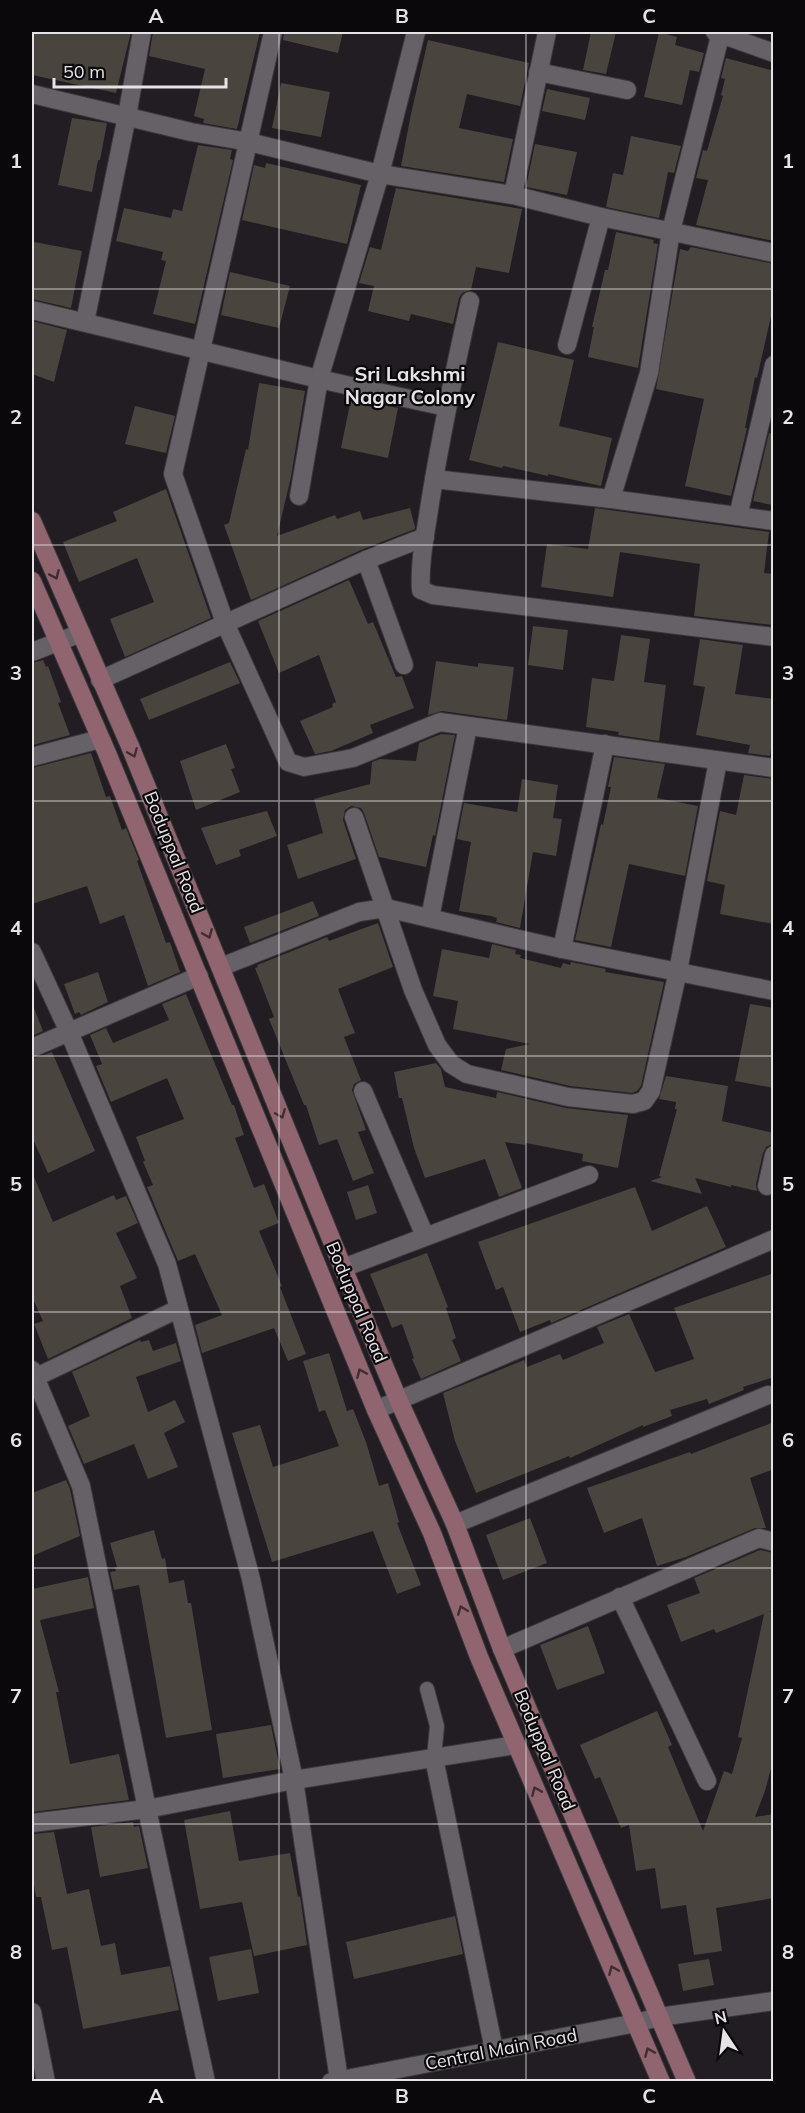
<svg xmlns="http://www.w3.org/2000/svg" width="805" height="2113" font-family="Mulish,sans-serif">
	<style>
		.building { fill: #49443e }
		.lines { fill: none; stroke-linecap: round; stroke-linejoin: round }
		.lane-casing { stroke: #3b383c; stroke-width: 16 }
		.street-casing { stroke: #3b383c; stroke-width: 20 }
		.secondary-casing { stroke: #3b383c; stroke-width: 20 }
		.lane { stroke: #666067; stroke-width: 14 }
		.street { stroke: #666067; stroke-width: 18 }
		.secondary { stroke: #91656f; stroke-width: 18 }
		.oneway { stroke: #402d32 }
		.grid { fill: none; stroke: #e6e3e7; stroke-width: 1.5; stroke-opacity: 0.55 }
		.labels { text-anchor: middle; dominant-baseline: central; stroke-width: 4.5; stroke-linejoin: round; paint-order: stroke }
		.street-label { font-size: 18px; fill: #e6e3e7; stroke: #0a080a }
		.neighbourhood-label { font-size: 20px; font-weight: bold; fill: #e6e3e7; stroke: #0a080a }
		.neatline { fill: none; stroke: #e6e3e7; stroke-width: 2 }
		.grid-label { font-size: 20px; text-anchor: middle; font-weight: bold; fill: #e6e3e7 }
	</style>
	<rect width="100%" height="100%" fill="#221d22"/>
	<!-- building -->
	<g class="building">
		<polygon points="32,32 131,32 116,93 32,75"/>
		<polygon points="153,32 260,32 237,129 203,123 204,119 194,116 205,69 149,56"/>
		<polygon points="284,32 343,32 338,53 283,40"/>
		<polygon points="591,32 616,32 606,74 583,70"/>
		<polygon points="659,32 677,37 675,45 704,53 699,72 690,70 682,105 644,97"/>
		<polygon points="428,40 529,63 520,106 467,94 459,128 513,139 504,182 401,166 411,114"/>
		<polygon points="726,58 774,71 774,241 696,225 708,180 696,178 703,150 707,151 723,96 721,95 725,79 721,78"/>
		<polygon points="281,83 330,92 321,137 272,128"/>
		<polygon points="547,89 590,98 585,120 542,111"/>
		<polygon points="72,118 107,123 100,160 98,160 92,192 58,185"/>
		<polygon points="631,136 681,146 674,173 668,172 659,218 606,207 613,173 623,175"/>
		<polygon points="535,144 577,152 567,195 526,187"/>
		<polygon points="198,145 232,150 230,159 233,160 195,324 153,314 166,261 161,260 163,252 116,241 124,208 171,218 173,209 182,211"/>
		<polygon points="266,163 361,185 347,244 242,220 254,165 265,168"/>
		<polygon points="396,188 522,209 509,273 476,267 471,290 462,293 459,298 453,324 411,314 409,321 368,311 374,286 359,283 370,247 381,250"/>
		<polygon points="616,232 654,240 653,243 658,244 638,368 588,357 594,327 592,327 605,270 608,270"/>
		<polygon points="34,242 82,251 71,308 32,299 32,251"/>
		<polygon points="691,247 774,264 774,303 757,378 755,377 745,428 747,428 731,496 685,486 704,399 656,389 680,249 688,251"/>
		<polygon points="230,272 290,286 279,328 221,315"/>
		<polygon points="32,321 67,330 54,382 32,374"/>
		<polygon points="498,342 574,360 559,426 612,438 601,486 548,474 548,476 503,466 502,468 469,460"/>
		<polygon points="259,383 305,391 291,477 277,536 335,515 337,519 360,511 363,520 410,508 415,527 415,529 361,550 251,600 224,525 229,523 246,449 248,450"/>
		<polygon points="351,399 398,408 388,458 341,448"/>
		<polygon points="135,406 175,416 166,453 125,444"/>
		<polygon points="769,433 774,434 772,505 753,501"/>
		<polygon points="166,489 211,618 125,657 110,619 154,602 137,558 79,582 63,542 117,521 113,512"/>
		<polygon points="595,508 769,532 764,573 774,574 774,625 694,616 700,564 620,552 613,597 541,587 547,544 588,549"/>
		<polygon points="349,580 368,624 373,622 396,677 402,676 414,708 370,725 373,733 331,751 315,754 300,721 333,707 332,704 336,702 319,655 279,673 258,621"/>
		<polygon points="533,626 568,630 563,670 528,665"/>
		<polygon points="621,635 650,639 644,682 666,685 659,741 618,735 619,732 586,727 592,678 614,681"/>
		<polygon points="700,639 743,645 735,694 774,699 774,731 770,756 748,753 750,745 696,735 705,687 693,685"/>
		<polygon points="43,660 46,667 48,666 61,702 58,703 70,735 33,745 32,663"/>
		<polygon points="436,661 478,667 478,663 514,667 507,720 442,711 428,715"/>
		<polygon points="230,662 240,683 149,720 140,699"/>
		<polygon points="441,734 455,735 435,836 433,835 426,867 379,857 364,813 361,808 351,806 345,810 343,820 356,859 298,879 287,845 323,833 314,799 370,784 372,762 380,759 416,761 419,743"/>
		<polygon points="226,744 235,768 231,769 240,792 196,810 180,761"/>
		<polygon points="91,753 106,797 110,796 122,830 126,828 139,860 137,861 166,943 170,942 180,972 148,986 124,915 100,924 87,886 32,904 32,768"/>
		<polygon points="614,757 665,764 657,798 698,806 685,876 629,864 611,947 575,940 601,824 603,825 611,787 608,787"/>
		<polygon points="744,775 774,779 774,924 720,914 725,885 707,881 720,811 736,815"/>
		<polygon points="522,779 558,785 553,818 562,819 556,856 533,852 520,928 496,922 497,918 491,916 459,911 471,842 457,839 464,803 517,812"/>
		<polygon points="267,811 277,836 239,850 241,856 216,865 201,828"/>
		<polygon points="313,901 319,916 250,943 244,927"/>
		<polygon points="378,923 393,967 338,989 355,1033 344,1037 361,1080 354,1084 352,1090 366,1130 358,1132 374,1173 353,1181 337,1139 319,1145 306,1105 304,1105 269,1019 274,1017 255,968 258,967 257,965 327,937 329,941"/>
		<polygon points="492,944 516,950 515,954 521,955 520,958 561,968 563,963 570,965 571,962 606,969 605,972 664,982 641,1086 637,1091 632,1093 570,1086 501,1070 506,1049 530,1044 453,1029 458,1001 433,996 442,949 489,958"/>
		<polygon points="98,972 108,1002 81,1015 79,1012 75,1014 64,984"/>
		<polygon points="186,994 232,1105 234,1105 244,1135 235,1138 254,1188 264,1184 279,1223 259,1231 282,1286 280,1287 306,1354 288,1361 274,1328 202,1353 195,1325 222,1315 195,1254 178,1261 147,1187 153,1185 143,1162 145,1161 136,1137 184,1119 167,1078 111,1102 96,1066 102,1064 90,1035 106,1028 113,1043 169,1020 162,1004"/>
		<polygon points="32,1003 43,1031 32,1036"/>
		<polygon points="750,1004 774,1008 774,1088 735,1081"/>
		<polygon points="52,1052 95,1151 48,1173 32,1137 32,1059"/>
		<polygon points="436,1063 441,1069 445,1087 496,1098 497,1092 566,1108 628,1115 618,1168 582,1161 583,1154 526,1143 525,1145 505,1142 522,1188 499,1197 485,1159 425,1178 414,1148 402,1098 399,1098 394,1072"/>
		<polygon points="666,1076 728,1086 722,1121 774,1133 772,1144 766,1147 763,1153 756,1184 757,1191 731,1185 731,1187 695,1178 702,1194 650,1181 662,1177 659,1176 677,1109 675,1109 676,1102 659,1099"/>
		<polygon points="32,1172 53,1222 114,1195 116,1200 126,1196 138,1223 116,1233 137,1278 120,1286 132,1318 48,1359 34,1324 43,1321 32,1297"/>
		<polygon points="368,1185 377,1213 356,1220 347,1192"/>
		<polygon points="635,1187 652,1231 707,1206 726,1247 551,1323 550,1320 520,1332 503,1287 496,1290 478,1242"/>
		<polygon points="427,1253 448,1307 446,1308 456,1338 452,1340 461,1361 421,1379 412,1359 414,1358 402,1324 392,1328 370,1274"/>
		<polygon points="774,1273 774,1377 743,1387 744,1390 709,1404 707,1399 670,1410 672,1416 643,1427 643,1425 570,1458 569,1456 476,1493 455,1441 443,1393 524,1360 527,1367 560,1354 563,1360 604,1343 597,1327 629,1314 655,1372 694,1359 674,1308"/>
		<polygon points="140,1340 141,1342 149,1340 153,1351 176,1343 181,1361 136,1377 148,1412 175,1400 185,1422 164,1433 178,1467 148,1479 134,1444 84,1464 68,1426 90,1416 72,1372"/>
		<polygon points="329,1353 347,1411 353,1409 366,1442 379,1486 388,1483 399,1522 397,1523 421,1585 397,1594 373,1531 272,1562 232,1433 260,1425 273,1467 339,1446 325,1410 319,1412 303,1361"/>
		<polygon points="774,1422 774,1469 750,1478 766,1528 755,1528 686,1557 657,1566 642,1518 604,1533 587,1488 690,1452 691,1454"/>
		<polygon points="66,1480 70,1489 80,1536 32,1556 32,1493"/>
		<polygon points="530,1518 547,1563 503,1580 486,1535"/>
		<polygon points="154,1530 162,1559 165,1558 169,1583 184,1580 188,1603 191,1603 212,1730 166,1738 139,1585 114,1590 110,1572 116,1571 115,1568 117,1567 110,1543"/>
		<polygon points="760,1550 774,1553 774,1610 769,1612 774,1612 774,1757 765,1791 755,1817 774,1814 774,1898 716,1908 722,1951 694,1955 686,1905 661,1909 655,1868 636,1871 629,1825 621,1828 600,1777 595,1779 580,1745 657,1711 672,1745 668,1747 703,1831 724,1771 732,1774 742,1738 738,1737 764,1614 716,1633 714,1629 681,1642 667,1605 700,1593 694,1578"/>
		<polygon points="88,1577 94,1608 40,1620 59,1692 56,1692 70,1764 119,1754 129,1800 32,1812 32,1589"/>
		<polygon points="588,1626 605,1673 557,1690 540,1645"/>
		<polygon points="271,1725 280,1769 223,1778 216,1734"/>
		<polygon points="230,1811 239,1861 290,1853 298,1897 300,1896 301,1902 307,1945 254,1956 242,1902 200,1909 184,1820"/>
		<polygon points="133,1822 134,1827 139,1826 148,1868 100,1877 91,1827"/>
		<polygon points="54,1832 67,1894 89,1889 101,1946 115,1943 121,1975 170,1966 179,2010 83,2029 67,1947 52,1950 41,1897 36,1897 32,1872 32,1834"/>
		<polygon points="455,1916 463,1954 354,1979 346,1942"/>
		<polygon points="251,1949 259,1993 218,2001 209,1957"/>
		<polygon points="709,1959 714,1985 683,1991 678,1964"/>
	</g>
	<g class="lines">
		<defs>
			<polyline id="lane" points="427,1689 437,1726 434,1758"/>
			<g id="street">
				<polyline points="273,32 173,474 225,623 288,762 304,767 353,758 440,722 774,768"/>
				<polyline points="715,32 774,53"/>
				<polyline points="538,72 627,90"/>
				<polyline points="32,94 191,132 249,142 380,174 513,195 601,217 774,253"/>
				<polyline points="513,195 547,32"/>
				<path d="M470 301C455 368 441 435 430 503 426 532 419 561 421 590L433 595 774 637"/>
				<polyline points="32,310 319,379 446,407"/>
				<polyline points="85,322 127,116 142,32"/>
				<polyline points="567,345 601,217"/>
				<polyline points="434,479 611,499 774,521"/>
				<polyline points="299,496 319,379 380,174 416,32"/>
				<polyline points="611,499 649,373 671,231 721,32"/>
				<polyline points="738,516 774,365"/>
				<polyline points="366,560 404,665"/>
				<polyline points="32,652 81,633"/>
				<polyline points="100,680 366,560 425,537"/>
				<polyline points="32,757 100,739"/>
				<polyline points="354,817 413,990 437,1045 451,1064 467,1074 568,1097 633,1104 644,1101 651,1091 678,971 718,761"/>
				<polyline points="430,918 468,726"/>
				<polyline points="562,949 605,744"/>
				<polyline points="32,952 69,1032 167,1264 251,1579 294,1780 339,2080"/>
				<polyline points="221,967 359,912 386,908 562,949 774,991"/>
				<polyline points="32,1048 199,976"/>
				<polyline points="363,1091 425,1236"/>
				<polyline points="767,1186 774,1155"/>
				<polyline points="343,1268 589,1175"/>
				<polyline points="32,1370 81,1486 147,1809 206,2082"/>
				<polyline points="32,1379 178,1309"/>
				<polyline points="376,1410 774,1239"/>
				<polyline points="455,1524 768,1395"/>
				<polyline points="620,1597 707,1781"/>
				<polyline points="502,1649 759,1538 774,1542"/>
				<polyline points="434,1758 494,2050"/>
				<polyline points="32,1823 147,1809 294,1780 516,1745"/>
				<polyline points="32,2012 46,2082"/>
				<polyline points="331,2082 636,2023 659,2017 774,2001"/>
			</g>
			<g id="secondary">
				<polyline points="32,521 130,746 343,1268 398,1399 455,1524 502,1649 687,2082"/>
				<polyline points="32,581 107,753 376,1410 432,1533 479,1657 661,2082"/>
			</g>
		</defs>
		<!-- lane casing -->
		<use href="#lane" class="lane-casing"/>
		<!-- street casing -->
		<use href="#street" class="street-casing"/>
		<!-- secondary casing -->
		<use href="#secondary" class="secondary-casing"/>
		<!-- lane -->
		<use href="#lane" class="lane"/>
		<!-- street -->
		<use href="#street" class="street"/>
		<!-- secondary -->
		<use href="#secondary" class="secondary"/>
	</g>
	<!-- one-way arrows -->
	<defs><path id="oneway-chevron" d="M-2-3.5L2.5 0L-2 3.5" fill="none" stroke-width="1.6" stroke-linecap="round" stroke-linejoin="round" transform="scale(1.5)"/></defs>
	<g class="oneway">
		<use href="#oneway-chevron" transform="translate(55 575) rotate(66)"/>
		<use href="#oneway-chevron" transform="translate(133 753) rotate(67)"/>
		<use href="#oneway-chevron" transform="translate(208 934) rotate(68)"/>
		<use href="#oneway-chevron" transform="translate(281 1114) rotate(68)"/>
		<use href="#oneway-chevron" transform="translate(361 1373) rotate(-113)"/>
		<use href="#oneway-chevron" transform="translate(462 1610) rotate(-111)"/>
		<use href="#oneway-chevron" transform="translate(536 1791) rotate(-113)"/>
		<use href="#oneway-chevron" transform="translate(613 1970) rotate(-113)"/>
		<use href="#oneway-chevron" transform="translate(649 2052) rotate(-113)"/>
	</g>
	<!-- grid -->
	<path class="grid" d="M279 32V2082M526 32V2082M32 289H774M32 545H774M32 801H774M32 1056H774M32 1312H774M32 1568H774M32 1824H774"/>
	<g class="labels">
		<!-- street labels -->
		<g class="street-label">
			<text transform="translate(174 852) rotate(68)">Boduppal Road</text>
			<text transform="translate(357 1302) rotate(67)">Boduppal Road</text>
			<text transform="translate(545 1750) rotate(67)">Boduppal Road</text>
			<text transform="translate(501 2049) rotate(-11)">Central Main Road</text>
		</g>
		<!-- neighbourhood labels -->
		<g class="neighbourhood-label">
			<text x="410" y="373">Sri Lakshmi<tspan x="410" dy="23">Nagar Colony</tspan></text>
		</g>
	</g>
	<!-- border -->
	<rect width="805" height="2113" fill="none" stroke="#0a080a" stroke-width="66"/>
	<!-- north arrow -->
	<g transform="translate(724 2032) rotate(347)" stroke="#0a080a" stroke-width="4.5" paint-order="stroke">
	<path d="M0-4.5L10 22L0 15L-10 22Z" fill="#e6e3e7"/>
	<text y="-9" font-size="16" font-weight="bold" text-anchor="middle" fill="#e6e3e7">N</text>
	</g>
	<!-- scale -->
	<path d="M54 78v9h172v-9" fill="none" stroke="#e6e3e7" stroke-width="3"/>
	<text x="63" y="78" font-size="18" fill="#e6e3e7" stroke="#0a080a" stroke-width="4.5" paint-order="stroke">50 m</text>
	<rect x="33" y="33" width="739" height="2047" class="neatline"/>
	<g class="grid-label">
		<text x="156" y="23">A</text>
		<text x="402" y="23">B</text>
		<text x="649" y="23">C</text>
		<text x="16" y="168">1</text>
		<text x="788" y="168">1</text>
		<text x="16" y="424">2</text>
		<text x="788" y="424">2</text>
		<text x="16" y="680">3</text>
		<text x="788" y="680">3</text>
		<text x="16" y="935">4</text>
		<text x="788" y="935">4</text>
		<text x="16" y="1191">5</text>
		<text x="788" y="1191">5</text>
		<text x="16" y="1447">6</text>
		<text x="788" y="1447">6</text>
		<text x="16" y="1703">7</text>
		<text x="788" y="1703">7</text>
		<text x="16" y="1959">8</text>
		<text x="788" y="1959">8</text>
		<text x="156" y="2103">A</text>
		<text x="402" y="2103">B</text>
		<text x="649" y="2103">C</text>
	</g>
</svg>
